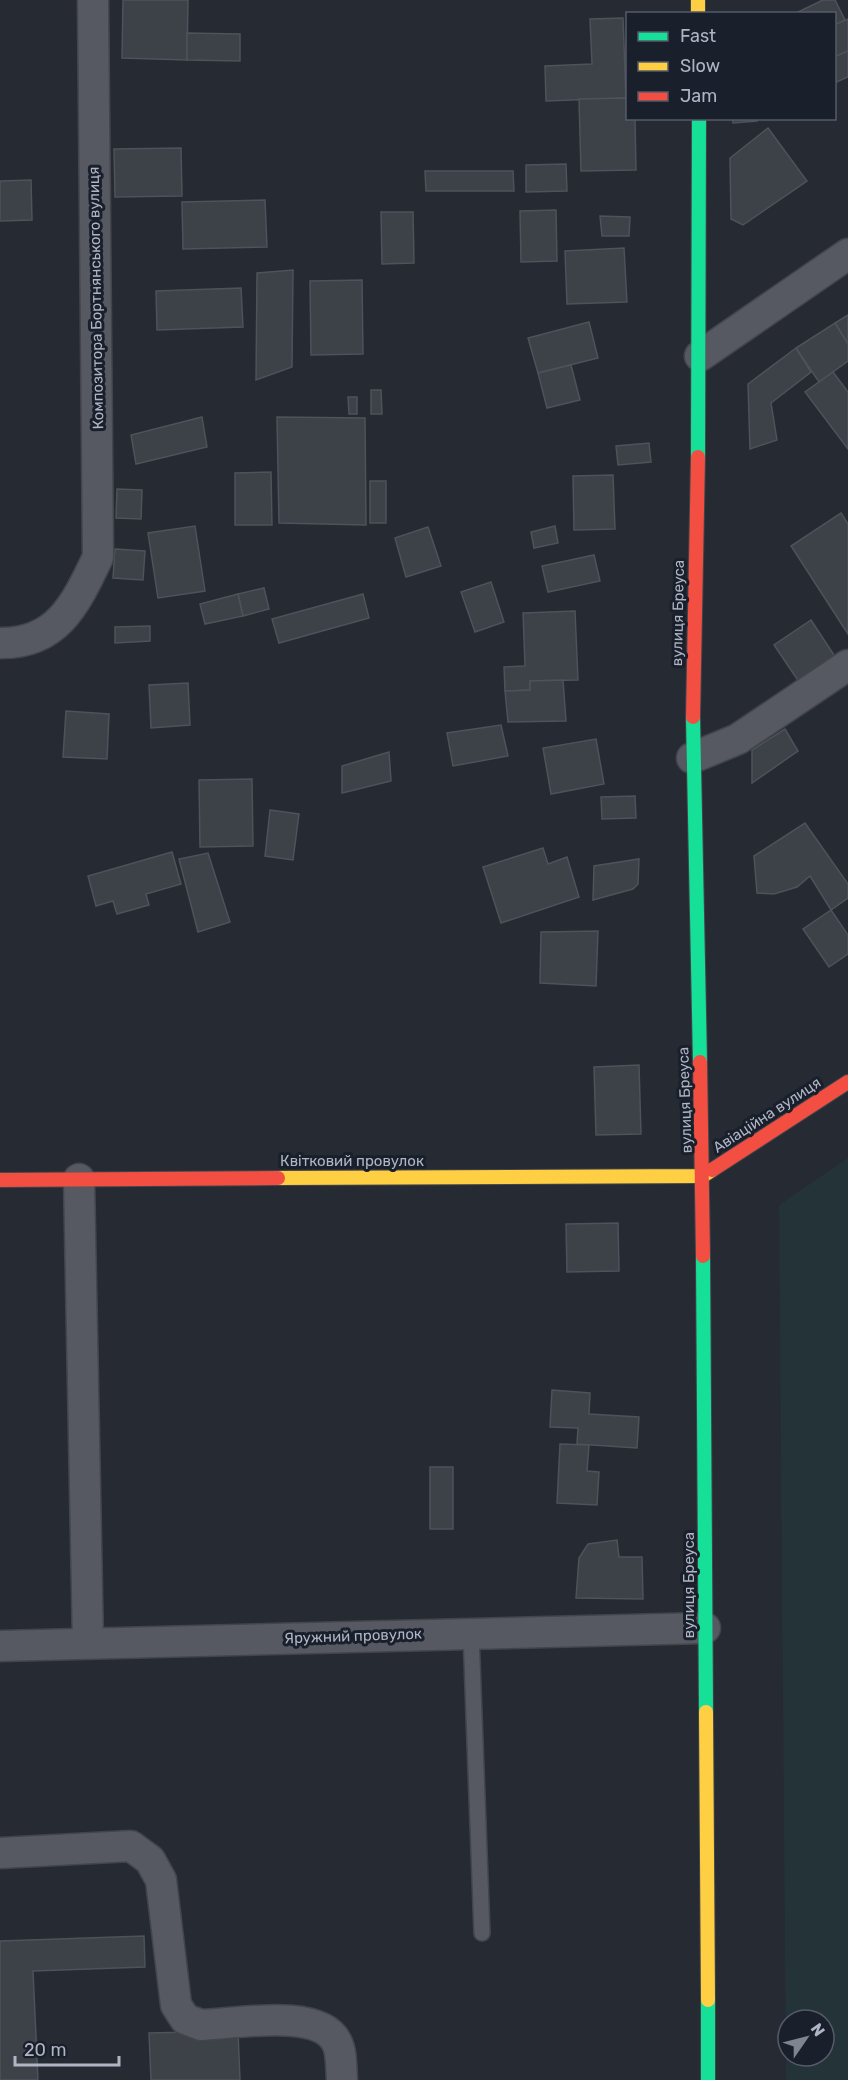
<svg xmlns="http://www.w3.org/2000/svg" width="848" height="2080" font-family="Rubik,sans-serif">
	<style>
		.green { fill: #233337; fill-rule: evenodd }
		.building { fill: #3d4148; stroke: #4e525a; stroke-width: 1.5 }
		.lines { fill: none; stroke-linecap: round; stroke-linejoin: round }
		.lane-casing { stroke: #42454b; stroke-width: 18 }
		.street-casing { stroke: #42454b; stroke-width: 33 }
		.fast-casing { stroke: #42454b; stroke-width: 16 }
		.slow-casing { stroke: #42454b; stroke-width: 16 }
		.jam-casing { stroke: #42454b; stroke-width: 16 }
		.lane { stroke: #565961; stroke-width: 15 }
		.street { stroke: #565961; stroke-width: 30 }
		.fast { stroke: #16e098; stroke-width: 14 }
		.slow { stroke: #ffcf43; stroke-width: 14 }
		.jam { stroke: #f24e42; stroke-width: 14 }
		.labels { text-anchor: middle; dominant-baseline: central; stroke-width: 6; stroke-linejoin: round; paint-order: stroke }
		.street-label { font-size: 15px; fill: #afb5c4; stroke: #1a1f2c }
	</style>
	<rect width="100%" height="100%" fill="#262a32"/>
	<!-- green -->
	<path class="green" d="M848 1158V2080H786L779 1205ZM788 2020H824V2056H788Z"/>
	<!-- building -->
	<g class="building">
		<polygon points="123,0 188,0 187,60 122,58"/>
		<polygon points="823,0 835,0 845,20 834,25 834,14 794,14"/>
		<polygon points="623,18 626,98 546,101 545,66 592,64 590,19"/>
		<polygon points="848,19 848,51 834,57 834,25"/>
		<polygon points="187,33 240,34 240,61 187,60"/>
		<polygon points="848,51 848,77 834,83 834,57"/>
		<polygon points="626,98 628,118 635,118 636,170 581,171 579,99"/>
		<polygon points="732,118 757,118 757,121 733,123"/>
		<polygon points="768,128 807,181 743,225 731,219 730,158"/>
		<polygon points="181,148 182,196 115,197 114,149"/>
		<polygon points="566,164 567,191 526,192 526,165"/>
		<polygon points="425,171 513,171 514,191 426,191"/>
		<polygon points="31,180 32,220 0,221 0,181"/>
		<polygon points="265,200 267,247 183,249 182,202"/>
		<polygon points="556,210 557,261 521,262 520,211"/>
		<polygon points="381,212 413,212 414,263 382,264"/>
		<polygon points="600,216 630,217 629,236 602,236"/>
		<polygon points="624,248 627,302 567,304 565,251"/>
		<polygon points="293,270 292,367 256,380 257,273"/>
		<polygon points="362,280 363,354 311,355 310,281"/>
		<polygon points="241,288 243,327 157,330 156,291"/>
		<polygon points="848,315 848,344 835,323"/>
		<polygon points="589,322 598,358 538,373 528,338"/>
		<polygon points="835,323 848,344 848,361 819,382 796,348"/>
		<polygon points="796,348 811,372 771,403 777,440 750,449 748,384"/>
		<polygon points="571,365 580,400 547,408 538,373"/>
		<polygon points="833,372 848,392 848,449 805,392"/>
		<polygon points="371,390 381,390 382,414 371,414"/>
		<polygon points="348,397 357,397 357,414 349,414"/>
		<polygon points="202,417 207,447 136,464 131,435"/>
		<polygon points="277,417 365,418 366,525 279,523"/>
		<polygon points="649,443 651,462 618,465 616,446"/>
		<polygon points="271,472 272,525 235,525 235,473"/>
		<polygon points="613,475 615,529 574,530 573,476"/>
		<rect x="370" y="481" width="16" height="42"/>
		<polygon points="117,489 142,490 141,519 116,518"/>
		<polygon points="841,513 848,524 848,634 791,546"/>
		<polygon points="195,526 205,591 158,598 148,533"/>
		<polygon points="555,526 558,543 534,548 531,532"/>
		<polygon points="428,527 441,566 406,577 395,538"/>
		<polygon points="115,549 145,551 143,580 113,578"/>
		<polygon points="594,555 600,581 548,592 542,566"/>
		<polygon points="491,582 504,622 475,632 461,592"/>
		<polygon points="264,588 269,609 243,616 238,594"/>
		<polygon points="238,594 243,616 205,624 200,604"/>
		<polygon points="363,594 369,618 279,643 272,619"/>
		<polygon points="575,611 578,680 530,681 530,690 505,691 504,667 525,666 523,613"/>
		<polygon points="811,620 836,658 799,682 774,645"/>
		<polygon points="150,626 150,641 115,643 115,627"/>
		<polygon points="563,680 566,721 508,722 505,691 530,690 530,681"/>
		<polygon points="188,683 190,725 151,728 149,685"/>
		<polygon points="66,711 109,714 107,759 63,757"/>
		<polygon points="501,725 508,756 453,766 447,733"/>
		<polygon points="785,729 798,751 752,783 752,750"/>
		<polygon points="596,739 604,784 551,794 543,748"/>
		<polygon points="389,752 391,781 342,793 342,766"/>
		<polygon points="252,779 253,846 200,847 199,780"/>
		<polygon points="635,796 636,818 602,819 601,797"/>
		<polygon points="270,810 299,814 293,860 265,856"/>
		<polygon points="805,823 848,884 848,898 831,910 810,876 797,887 774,894 757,893 754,856"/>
		<polygon points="543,848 548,864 567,857 579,897 501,923 483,867"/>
		<polygon points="172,852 181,884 146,894 149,905 117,914 113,901 96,906 88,876"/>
		<polygon points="208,853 230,922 198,932 179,859"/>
		<polygon points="639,859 638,884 633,889 593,900 594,866"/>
		<polygon points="831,910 848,935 848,954 829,967 803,929"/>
		<polygon points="598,931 596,986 540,983 541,932"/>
		<polygon points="639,1065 641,1134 596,1135 594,1067"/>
		<polygon points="618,1223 619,1271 567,1272 566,1224"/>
		<polygon points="552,1390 590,1393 589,1414 639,1417 637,1448 577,1444 578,1428 550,1427"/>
		<polygon points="560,1444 589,1445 587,1471 599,1472 597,1505 557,1503"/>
		<rect x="430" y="1467" width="23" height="62"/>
		<polygon points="617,1540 619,1557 642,1557 643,1599 576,1598 579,1558 588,1544"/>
		<polygon points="144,1936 145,1967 33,1971 38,2080 0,2080 0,1941"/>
		<polygon points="238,2031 240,2080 151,2080 149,2033"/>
	</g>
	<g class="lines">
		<defs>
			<polyline id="lane" points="471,1633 482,1933"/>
			<g id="street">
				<polyline points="700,356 848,254"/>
				<path d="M0 643C58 644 76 603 98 557L93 0"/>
				<polyline points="692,758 738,739 848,665"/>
				<polyline points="79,1179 88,1643"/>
				<polyline points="0,1646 705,1628"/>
				<path d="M0 1853 131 1846 150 1860 161 1880 176 2005 185 2019 201 2025C234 2024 321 2007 337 2043 342 2053 341 2069 342 2080"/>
			</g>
			<g id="fast">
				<polyline points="698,457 699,118"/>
				<polyline points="693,717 700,1062"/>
				<polyline points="703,1256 706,1712"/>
				<polyline points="708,2000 708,2080"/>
			</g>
			<g id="slow">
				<polyline points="698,0 698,14"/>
				<polyline points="278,1178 703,1176 712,1170"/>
				<polyline points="706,1712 708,2000"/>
			</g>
			<g id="jam">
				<polyline points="693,717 698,457"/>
				<polyline points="700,1062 703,1256"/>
				<polyline points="712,1170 848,1082"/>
				<polyline points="0,1180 278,1178"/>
			</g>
		</defs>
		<!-- lane casing -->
		<use href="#lane" class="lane-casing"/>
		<!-- street casing -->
		<use href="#street" class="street-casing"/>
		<!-- fast casing -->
		<use href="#fast" class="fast-casing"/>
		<!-- slow casing -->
		<use href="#slow" class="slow-casing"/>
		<!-- jam casing -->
		<use href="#jam" class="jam-casing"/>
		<!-- lane -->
		<use href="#lane" class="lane"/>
		<!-- street -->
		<use href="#street" class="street"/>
		<!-- fast -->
		<use href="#fast" class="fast"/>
		<!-- slow -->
		<use href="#slow" class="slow"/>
		<!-- jam -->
		<use href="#jam" class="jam"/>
	</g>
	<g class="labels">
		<!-- street labels -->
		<g class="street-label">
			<text transform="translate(96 298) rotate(-91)">Композитора Бортнянського вулиця</text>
			<text transform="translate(678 613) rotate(-89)">вулиця Бреуса</text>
			<text transform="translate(685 1100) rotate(-92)">вулиця Бреуса</text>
			<text transform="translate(767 1115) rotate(-33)">Авіаційна вулиця</text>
			<text x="352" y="1161">Квітковий провулок</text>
			<text transform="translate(689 1585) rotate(-90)">вулиця Бреуса</text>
			<text transform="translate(353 1636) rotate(-2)">Яружний провулок</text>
		</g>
	</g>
	<!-- legend -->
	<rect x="626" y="12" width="210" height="108" fill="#1a1f2c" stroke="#565b69" stroke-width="1.5"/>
	<rect x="638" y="32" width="30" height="9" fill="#16e098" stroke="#565b69" stroke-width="1.5"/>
	<text x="680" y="42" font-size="18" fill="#afb5c4">Fast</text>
	<rect x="638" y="62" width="30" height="9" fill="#ffcf43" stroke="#565b69" stroke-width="1.5"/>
	<text x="680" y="72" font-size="18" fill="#afb5c4">Slow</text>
	<rect x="638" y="92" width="30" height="9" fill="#f24e42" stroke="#565b69" stroke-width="1.5"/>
	<text x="680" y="102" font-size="18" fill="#afb5c4">Jam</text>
	<!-- north arrow -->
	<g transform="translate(806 2038) rotate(55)"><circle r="28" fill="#1a1f2c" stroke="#565b69" stroke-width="1.5"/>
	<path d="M0-4.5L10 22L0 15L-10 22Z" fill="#7f8491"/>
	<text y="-9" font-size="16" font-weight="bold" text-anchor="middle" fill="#afb5c4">N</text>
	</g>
	<!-- scale -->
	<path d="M15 2056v9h104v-9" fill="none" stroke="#afb5c4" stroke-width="3"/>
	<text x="24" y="2056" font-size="18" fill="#afb5c4" stroke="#1a1f2c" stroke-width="4.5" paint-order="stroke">20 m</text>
</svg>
